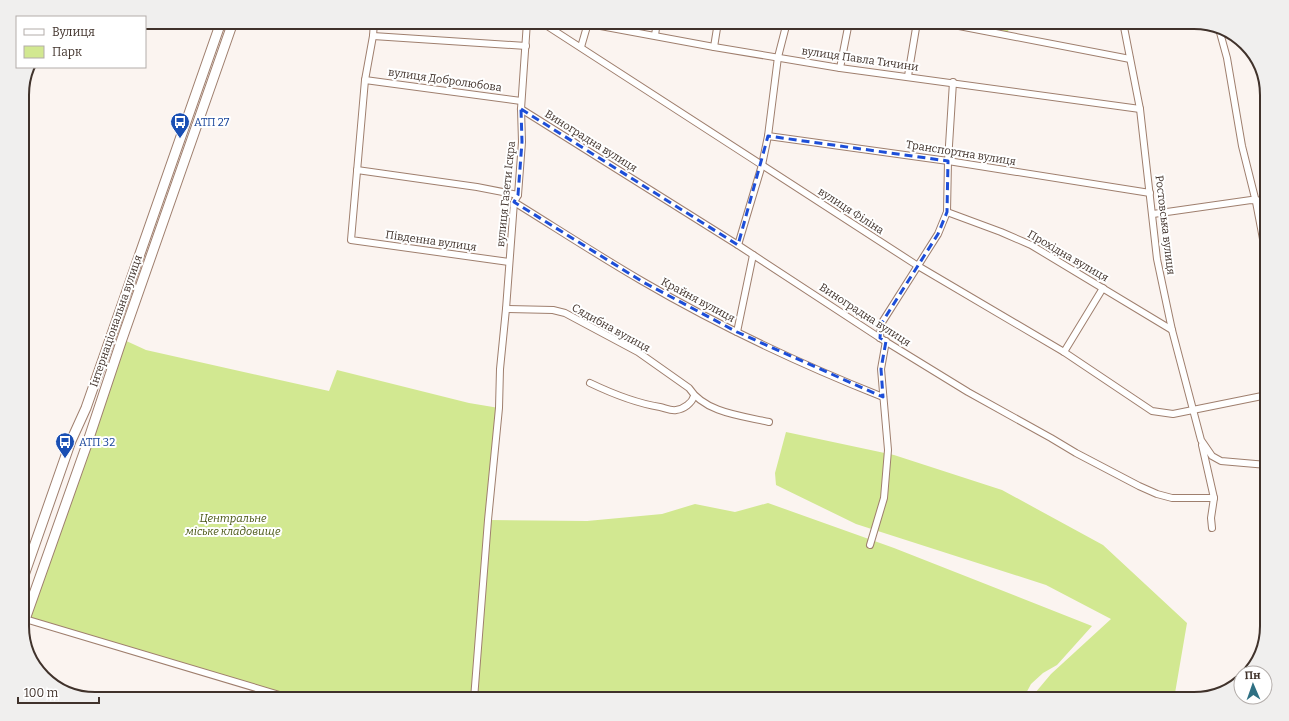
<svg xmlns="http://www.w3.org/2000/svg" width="1289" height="721" font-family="Bitter,serif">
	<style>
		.green { fill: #d2e891 }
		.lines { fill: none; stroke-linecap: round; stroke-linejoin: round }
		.street-casing { stroke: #9f7f6e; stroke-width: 8 }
		.secondary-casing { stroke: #9f7f6e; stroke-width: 11 }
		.street { stroke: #fff; stroke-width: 6 }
		.secondary { stroke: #fff; stroke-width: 9 }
		.marked { fill: none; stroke: #1d4ed8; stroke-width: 3; stroke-dasharray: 8 5; stroke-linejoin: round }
		.labels { text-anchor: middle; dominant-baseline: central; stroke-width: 4; stroke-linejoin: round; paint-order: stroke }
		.street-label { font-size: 11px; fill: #40322b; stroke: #fff }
		.transit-label { font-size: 11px; fill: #164399; stroke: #fff; text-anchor: start }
		.park-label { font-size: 11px; font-style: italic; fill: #485513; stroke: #fff }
		.rim { fill: none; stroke: #40322b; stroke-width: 2 }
	</style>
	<rect width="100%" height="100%" fill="#fbf4f0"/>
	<!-- green -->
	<g class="green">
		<polygon points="962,22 1010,22 1008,32 961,23"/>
		<polygon points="122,339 146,350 329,391 337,370 469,403 499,408 489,520 587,521 662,514 695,504 735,512 768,503 894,548 1092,626 1057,665 1043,673 1031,684 1023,699 293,699 25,619"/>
		<polygon points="786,432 894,455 1002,490 1103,545 1187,623 1174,699 1030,699 1051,674 1111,619 1046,585 856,524 776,485 775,473"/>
	</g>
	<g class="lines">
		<defs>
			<g id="street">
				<polyline points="374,22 373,36 365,80 351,240 509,262"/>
				<polyline points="541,22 918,266 1064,352 1152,411 1173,414 1267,395"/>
				<polyline points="579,22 714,47 840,68 1140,109"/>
				<polyline points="1123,22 1140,109 1157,259 1172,330 1201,440 1212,456 1221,461 1267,465"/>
				<polyline points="959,26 1130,59"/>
				<polyline points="1219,29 1227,58 1242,146 1256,202 1267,260"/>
				<polyline points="655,35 657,22"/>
				<polyline points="373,36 526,46"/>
				<polyline points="581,47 588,23"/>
				<polyline points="714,47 718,22"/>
				<polyline points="840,68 849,22"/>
				<polyline points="908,76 917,22"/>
				<polyline points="365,80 521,101"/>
				<polyline points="521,109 738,245 880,338 968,392 1051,438 1076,453 1139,486 1157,494 1172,498 1214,498"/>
				<polyline points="768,136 948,161 1150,193"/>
				<polyline points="357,170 477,187 518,195"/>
				<path d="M514 202C556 228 599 256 642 281 719 326 800 364 883 397"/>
				<polyline points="947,212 1001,232 1031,245 1172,330"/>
				<polyline points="1153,214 1251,200 1267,201"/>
				<polyline points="738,245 762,165 768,136 778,57 787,22"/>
				<path d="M506 309 553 310 565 313 638 352 689 388C705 413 743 416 769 422"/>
				<polyline points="737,332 753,255"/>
				<polyline points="880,338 881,324 938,234 947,212 948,161 953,82"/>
				<polyline points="1064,352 1103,288"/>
				<path d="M590 383C613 394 635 403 660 407 665 408 671 411 676 410 684 409 692 403 694 396"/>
				<polyline points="1202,445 1214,498 1211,518 1212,528"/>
				<polyline points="870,545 884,498 888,450 881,369 886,341"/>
				<polyline points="25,619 293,699"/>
				<polyline points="474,699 488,520 499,408 500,369 506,309 514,202 518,195 522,142 521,109 527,22"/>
			</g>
			<g id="secondary">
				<polyline points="22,581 71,441 86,408 221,22"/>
				<polyline points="22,628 86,447 122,339 233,22"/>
			</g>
		</defs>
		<!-- street casing -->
		<use href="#street" class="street-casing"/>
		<!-- secondary casing -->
		<use href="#secondary" class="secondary-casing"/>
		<!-- street -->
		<use href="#street" class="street"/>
		<!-- secondary -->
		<use href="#secondary" class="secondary"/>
	</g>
	<!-- marked area -->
	<path class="marked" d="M521 109 738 245 768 136 948 161 947 212 938 234 881 324 880 338 886 341 881 369 883 397 737 332 643 282 514 202 518 195 522 142Z"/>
	<!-- icons -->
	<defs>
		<symbol id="bus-pin" viewBox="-11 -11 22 30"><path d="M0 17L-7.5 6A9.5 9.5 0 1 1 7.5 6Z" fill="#1a4fb4" stroke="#fff"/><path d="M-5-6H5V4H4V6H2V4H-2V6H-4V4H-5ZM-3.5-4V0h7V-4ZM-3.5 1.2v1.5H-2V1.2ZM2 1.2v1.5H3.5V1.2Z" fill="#fff"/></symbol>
	</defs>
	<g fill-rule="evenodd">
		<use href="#bus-pin" x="169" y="111" width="22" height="30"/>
		<use href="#bus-pin" x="54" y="431" width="22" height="30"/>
	</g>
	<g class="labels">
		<!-- street labels -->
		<g class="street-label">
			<text transform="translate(860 59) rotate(8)">вулиця Павла Тичини</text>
			<text transform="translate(445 80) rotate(8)">вулиця Добролюбова</text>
			<text transform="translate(591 141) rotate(32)">Виноградна вулиця</text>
			<text transform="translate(961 153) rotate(9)">Транспортна вулиця</text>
			<text transform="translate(506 194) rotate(-84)">вулиця Газети Іскра</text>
			<text transform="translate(851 211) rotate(33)">вулиця Філіна</text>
			<text transform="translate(1165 225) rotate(83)">Ростовська вулиця</text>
			<text transform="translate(431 241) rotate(8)">Південна вулиця</text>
			<text transform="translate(1068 256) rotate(30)">Прохідна вулиця</text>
			<text transform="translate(698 300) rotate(28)">Крайня вулиця</text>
			<text transform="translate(865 315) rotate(33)">Виноградна вулиця</text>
			<text transform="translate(116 321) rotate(-71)">Інтернаціональна вулиця</text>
			<text transform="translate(611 328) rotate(29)">Сядибна вулиця</text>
		</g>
		<!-- transit labels -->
		<g class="transit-label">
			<text x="194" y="122">АТП 27</text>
			<text x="79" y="442">АТП 32</text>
		</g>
		<!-- park labels -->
		<g class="park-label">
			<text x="233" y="518">Центральне<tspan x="233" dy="13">міське кладовище</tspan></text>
		</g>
	</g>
	<!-- crop -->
	<path d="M0 0H1289V721H0ZM95 29H1194A66 66 0 0 1 1260 95V626A66 66 0 0 1 1194 692H95A66 66 0 0 1 29 626V95A66 66 0 0 1 95 29Z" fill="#f0efee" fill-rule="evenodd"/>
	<path class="rim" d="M95 29H1194A66 66 0 0 1 1260 95V626A66 66 0 0 1 1194 692H95A66 66 0 0 1 29 626V95A66 66 0 0 1 95 29Z"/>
	<!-- legend -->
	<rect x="16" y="16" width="130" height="52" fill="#ffffff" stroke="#b3adaa"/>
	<rect x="24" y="29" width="20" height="6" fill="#ffffff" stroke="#b3adaa"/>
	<text x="52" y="36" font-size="12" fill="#40322b">Вулиця</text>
	<rect x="24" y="46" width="20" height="12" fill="#d2e891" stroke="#b3adaa"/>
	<text x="52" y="56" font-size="12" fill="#40322b">Парк</text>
	<!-- north arrow -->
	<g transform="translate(1253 685) rotate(358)"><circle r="19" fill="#ffffff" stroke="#b3adaa"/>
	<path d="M0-3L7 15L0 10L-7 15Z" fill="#2f7083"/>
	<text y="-6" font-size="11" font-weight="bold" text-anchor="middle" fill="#40322b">Пн</text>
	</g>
	<!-- scale -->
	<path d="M18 697v6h81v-6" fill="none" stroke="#40322b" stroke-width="2"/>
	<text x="24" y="697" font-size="12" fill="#40322b" stroke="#ffffff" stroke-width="3" paint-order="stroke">100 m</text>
</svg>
